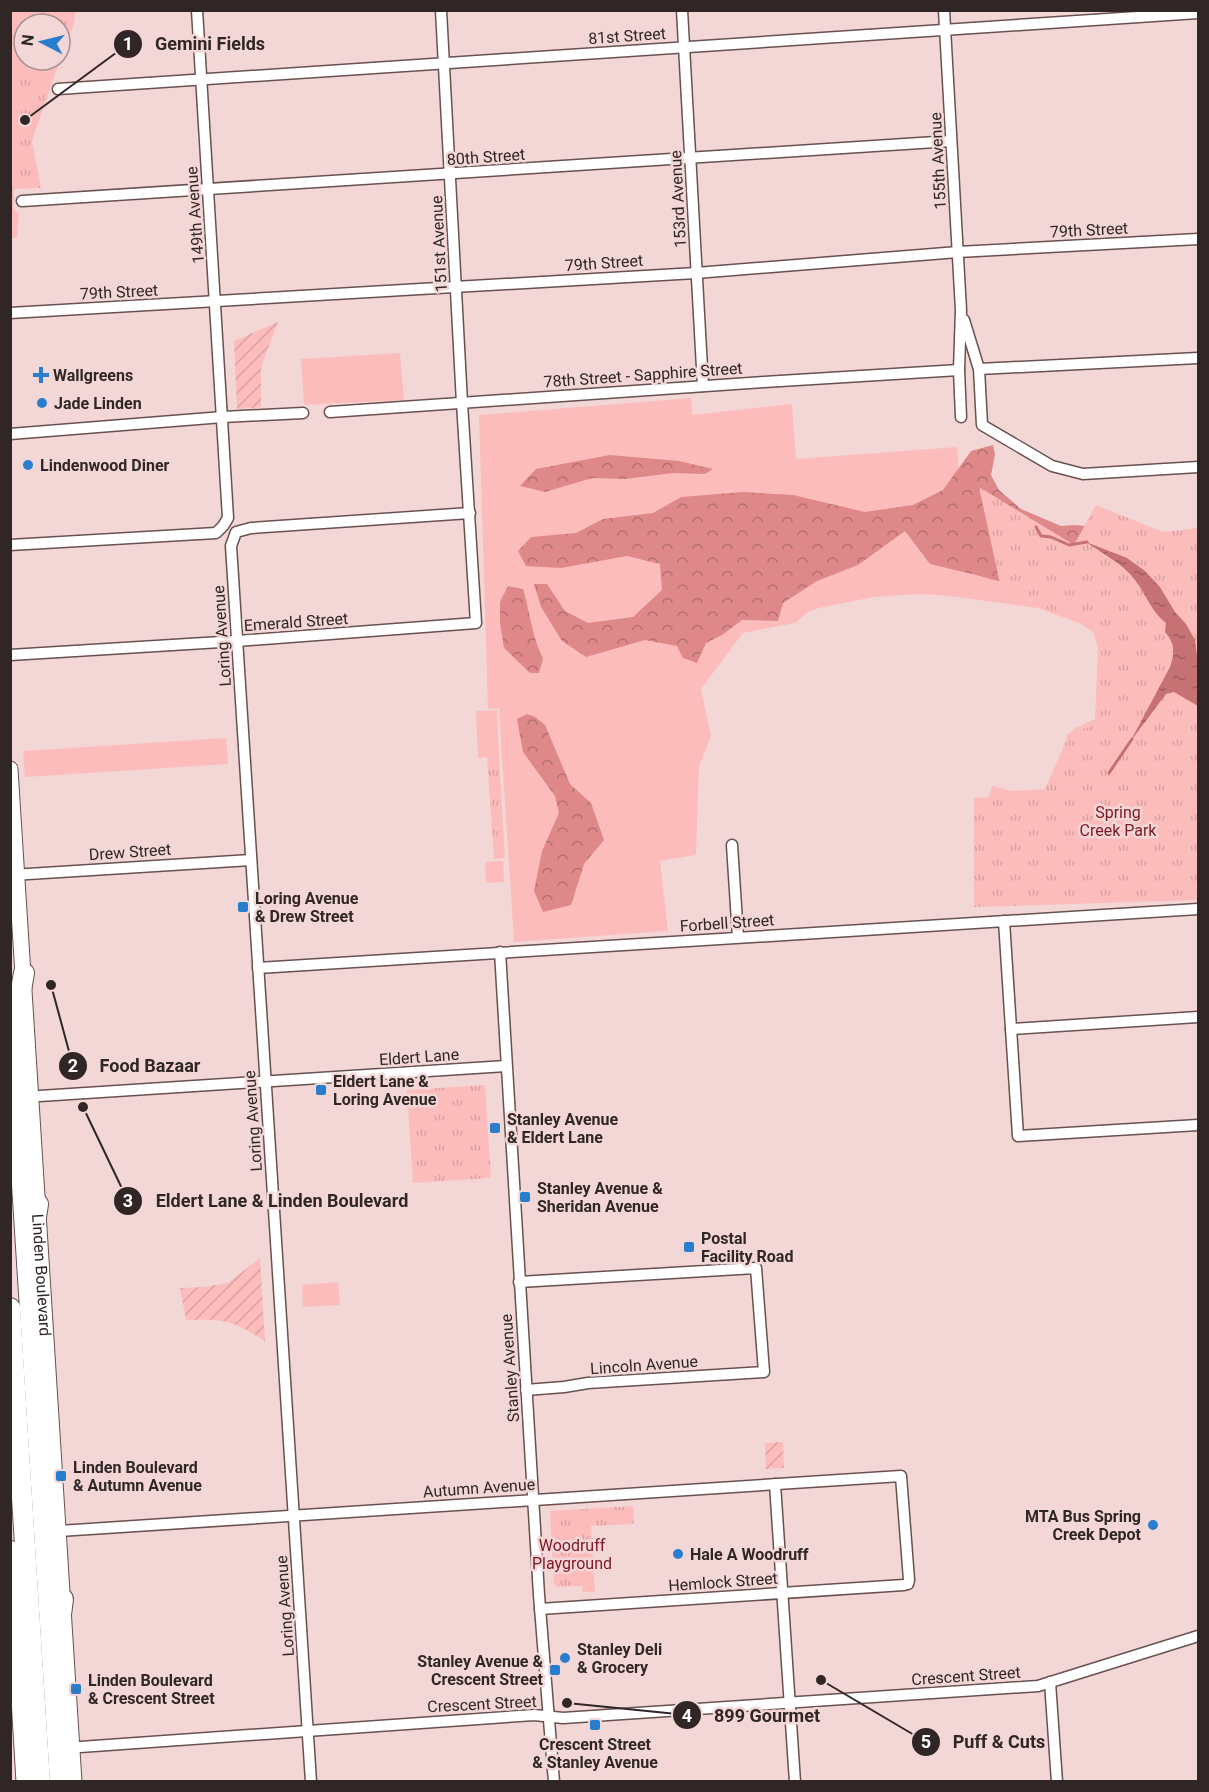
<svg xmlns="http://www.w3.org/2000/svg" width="1209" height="1792" font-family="Roboto,sans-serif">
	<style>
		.grass { fill: #fdbcbc }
		.forest { fill: url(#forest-crowns) }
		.park { fill: url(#park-tufts) }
		.garden { fill: url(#garden-furrows) }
		.water { fill: url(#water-ripples) }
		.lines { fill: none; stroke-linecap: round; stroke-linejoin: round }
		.stream { stroke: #c67173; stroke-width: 3 }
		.street-casing { stroke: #685150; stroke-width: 13 }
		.secondary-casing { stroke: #685150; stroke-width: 17 }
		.highway-casing { stroke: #685150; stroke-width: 22 }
		.street { stroke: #fff; stroke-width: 10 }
		.secondary { stroke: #fff; stroke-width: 15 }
		.highway { stroke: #fff; stroke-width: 20 }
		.poi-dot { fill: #287ecc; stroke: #f3d7d6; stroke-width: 2 }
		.labels { text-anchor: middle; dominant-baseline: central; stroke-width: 5; stroke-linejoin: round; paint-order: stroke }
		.street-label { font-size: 16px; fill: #302626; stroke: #f3d7d6 }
		.poi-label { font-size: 16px; font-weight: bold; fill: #302626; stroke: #f3d7d6; text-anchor: start }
		.park-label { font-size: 16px; fill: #7e1725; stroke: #f3d7d6 }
		.leader { fill: none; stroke: #302626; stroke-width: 2 }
		.callout-dot { fill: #302626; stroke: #f3d7d6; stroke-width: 2 }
		.mark-label { font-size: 18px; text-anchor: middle; font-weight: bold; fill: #fff }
		.callout-label { font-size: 18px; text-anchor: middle; font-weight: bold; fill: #302626; stroke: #f3d7d6; stroke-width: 5; stroke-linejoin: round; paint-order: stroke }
	</style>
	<defs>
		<pattern id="forest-crowns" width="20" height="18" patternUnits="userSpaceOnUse" patternTransform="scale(1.5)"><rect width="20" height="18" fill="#de8889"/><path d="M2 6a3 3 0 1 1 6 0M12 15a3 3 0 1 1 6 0" fill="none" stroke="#b46f70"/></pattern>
		<pattern id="park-tufts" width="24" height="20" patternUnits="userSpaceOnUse" patternTransform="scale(1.5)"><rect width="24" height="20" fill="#fdbcbc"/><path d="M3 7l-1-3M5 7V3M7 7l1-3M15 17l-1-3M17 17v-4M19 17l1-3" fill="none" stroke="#d9a1a1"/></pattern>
		<pattern id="garden-furrows" width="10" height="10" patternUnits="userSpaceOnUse" patternTransform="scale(1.5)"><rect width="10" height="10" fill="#fdbcbc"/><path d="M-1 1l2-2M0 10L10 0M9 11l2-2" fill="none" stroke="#d9a1a1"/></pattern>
		<pattern id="water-ripples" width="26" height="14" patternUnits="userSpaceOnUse" patternTransform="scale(1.5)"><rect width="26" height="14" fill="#c67173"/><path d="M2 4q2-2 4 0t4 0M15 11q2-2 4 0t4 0" fill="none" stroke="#a15d5e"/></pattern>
	</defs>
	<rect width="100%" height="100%" fill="#f3d7d6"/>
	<!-- grass -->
	<g class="grass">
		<polygon points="400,353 404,400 304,405 301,359"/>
		<polygon points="691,398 692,415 792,404 796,459 957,447 966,572 1060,598 1114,610 1139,782 985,806 992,786 1012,791 1051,789 1059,777 1067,735 1076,728 1095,719 1098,648 1093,632 1079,623 1038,608 949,596 919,594 874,597 819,608 808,612 795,623 743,633 701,689 711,736 699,766 696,855 660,861 668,931 514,942 499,708 488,709 479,415"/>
		<polygon points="497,710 499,756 478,758 476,711"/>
		<polygon points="226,738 228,764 25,777 23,751"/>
		<polygon points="503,861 504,882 486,883 485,862"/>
		<polygon points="338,1282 340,1305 303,1307 302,1285"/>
	</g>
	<!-- forest -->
	<g class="forest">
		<polygon points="993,445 995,454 991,475 999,490 1021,509 1061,526 1075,525 1097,527 1060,598 976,575 930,564 905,531 858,565 817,581 783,603 778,621 742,620 722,635 706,643 697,663 683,658 677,646 645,640 586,657 562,641 541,607 534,584 547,584 565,611 588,623 633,617 662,590 660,564 627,556 561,568 526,566 518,551 531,537 576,533 603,519 653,513 681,497 743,492 793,495 865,512 913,505 943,490 971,451"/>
		<polygon points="610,455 679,461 713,469 705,474 673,473 625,479 592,478 545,492 520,486 536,469"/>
		<path d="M508 586 523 589C530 612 532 637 543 659L539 673H530L504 648 500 623V602Z"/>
		<polygon points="527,714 535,717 545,725 570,784 591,803 604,840 584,864 571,905 543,912 534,891 542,851 559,813 555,796 523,752 517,719"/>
	</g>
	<!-- park -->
	<g class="park">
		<polygon points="10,11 76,11 73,27 60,59 60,24 24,24 24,60 60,60 32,141 41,188 14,189 14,209 19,214 17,238 10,238"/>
		<polygon points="979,487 1074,545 1096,505 1163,532 1198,528 1198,900 974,907 974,798 1042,796 1069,734 1098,724 1102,629 1002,593"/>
		<polygon points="499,756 505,858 494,859 487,757"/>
		<polygon points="485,1085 491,1178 413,1183 407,1090"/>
		<polygon points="633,1506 634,1524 591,1526 595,1592 583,1592 582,1586 558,1587 554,1585 550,1511"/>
	</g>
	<!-- garden -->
	<g class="garden">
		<polygon points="278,322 261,367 261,407 237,409 234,341"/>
		<path d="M260 1258 265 1341C232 1320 224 1319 186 1320L180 1288 204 1287 228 1283Z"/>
		<polygon points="783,1442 784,1468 766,1469 765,1443"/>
	</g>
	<!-- water -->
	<path class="water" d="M1086 542 1127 558 1145 571 1160 587 1175 612 1186 624 1195 640 1198 664V706L1174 692 1166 694 1130 742 1170 667C1175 653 1175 643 1165 632L1166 623C1152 613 1146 594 1135 580 1123 564 1102 553 1086 542Z"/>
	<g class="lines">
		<!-- stream -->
		<g class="stream">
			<polyline points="1036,527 1041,536 1051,537 1069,545 1087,542"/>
			<polyline points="1109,773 1132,739"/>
		</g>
		<defs>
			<g id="street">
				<polyline points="682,10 703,386"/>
				<polyline points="944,10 961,310 959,370 961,417"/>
				<polyline points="58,89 1198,13"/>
				<polyline points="22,201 951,141"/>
				<polyline points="10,313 696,273 958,252 1198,239"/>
				<polyline points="964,320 979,369 982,425 1052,466 1083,474 1198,467"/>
				<polyline points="979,369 1198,358"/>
				<polyline points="330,412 764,382 959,370"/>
				<polyline points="10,434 223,417 303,413"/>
				<polyline points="10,545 216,533 223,526 228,518 197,10"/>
				<polyline points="10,655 237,641 476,623 462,403 441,10"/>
				<polyline points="732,845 738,937"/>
				<polyline points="12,875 251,860"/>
				<polyline points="1004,921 1018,1136 1198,1125"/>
				<polyline points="500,952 539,1595 554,1782"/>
				<polyline points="258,968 1198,909"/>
				<polyline points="1011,1029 1198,1017"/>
				<polyline points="24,1097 506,1066"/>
				<polyline points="519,1282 756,1268 764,1372 588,1383 564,1387 526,1390"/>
				<polyline points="775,1484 795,1782"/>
				<polyline points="59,1531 901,1476 909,1580 908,1584 904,1585 540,1609"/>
				<polyline points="1050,1682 1057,1782"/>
				<polyline points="66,1748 534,1715 563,1718 1038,1686 1198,1636"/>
				<polyline points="311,1782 231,546 236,532 251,528 470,513"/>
			</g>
			<g id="secondary">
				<path id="s1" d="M10 769 74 1782"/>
				<polyline points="10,1548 24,1782"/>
			</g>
			<g id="highway">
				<polyline points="10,995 60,1782"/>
				<polyline points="17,1013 24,973"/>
				<polyline points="33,1237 38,1204"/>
				<polyline points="10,1308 40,1782"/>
				<polyline points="13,1590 19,1558"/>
				<polyline points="59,1630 63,1599"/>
			</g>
		</defs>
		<!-- street casing -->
		<use href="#street" class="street-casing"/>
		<!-- secondary casing -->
		<use href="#secondary" class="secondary-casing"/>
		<!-- highway casing -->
		<use href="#highway" class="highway-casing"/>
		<!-- street -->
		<use href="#street" class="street"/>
		<!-- secondary -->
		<use href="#secondary" class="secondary"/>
		<!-- highway -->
		<use href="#highway" class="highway"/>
	</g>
	<!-- markers -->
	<g class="poi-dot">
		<path d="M38 366h6v6h6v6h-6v6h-6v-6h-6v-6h6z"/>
		<circle cx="42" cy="403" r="6"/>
		<circle cx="28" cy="465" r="6"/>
		<rect x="237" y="901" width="12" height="12" rx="3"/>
		<rect x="315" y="1084" width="12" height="12" rx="3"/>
		<rect x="489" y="1122" width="12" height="12" rx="3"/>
		<rect x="519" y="1191" width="12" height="12" rx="3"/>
		<rect x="683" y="1241" width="12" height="12" rx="3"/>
		<rect x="55" y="1470" width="12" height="12" rx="3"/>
		<circle cx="1153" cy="1525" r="6"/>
		<circle cx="678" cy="1554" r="6"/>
		<circle cx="565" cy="1658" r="6"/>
		<rect x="549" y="1664" width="12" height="12" rx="3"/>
		<rect x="70" y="1683" width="12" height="12" rx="3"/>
		<rect x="589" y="1719" width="12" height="12" rx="3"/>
	</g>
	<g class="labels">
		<!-- street labels -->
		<g class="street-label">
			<text transform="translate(627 36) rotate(-4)">81st Street</text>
			<text transform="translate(486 157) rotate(-4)">80th Street</text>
			<text transform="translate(938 161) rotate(-93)">155th Avenue</text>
			<text transform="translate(678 199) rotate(-93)">153rd Avenue</text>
			<text transform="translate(195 215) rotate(-94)">149th Avenue</text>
			<text transform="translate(1089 230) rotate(-3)">79th Street</text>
			<text transform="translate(439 244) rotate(-93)">151st Avenue</text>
			<text transform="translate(604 263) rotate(-4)">79th Street</text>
			<text transform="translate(119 292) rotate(-3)">79th Street</text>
			<text transform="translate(643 375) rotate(-4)">78th Street - Sapphire Street</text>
			<text transform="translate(296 622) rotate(-4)">Emerald Street</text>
			<text transform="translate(222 636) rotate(-94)">Loring Avenue</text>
			<text transform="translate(130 852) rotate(-4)">Drew Street</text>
			<text transform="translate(727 923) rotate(-4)">Forbell Street</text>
			<text transform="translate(419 1057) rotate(-4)">Eldert Lane</text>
			<text transform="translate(253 1121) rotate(-94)">Loring Avenue</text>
			<text stroke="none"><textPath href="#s1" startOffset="507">Linden Boulevard</textPath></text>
			<text transform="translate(644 1365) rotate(-4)">Lincoln Avenue</text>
			<text transform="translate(510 1368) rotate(-94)">Stanley Avenue</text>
			<text transform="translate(479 1488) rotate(-4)">Autumn Avenue</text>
			<text transform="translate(723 1582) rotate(-4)">Hemlock Street</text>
			<text transform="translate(285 1606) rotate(-94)">Loring Avenue</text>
			<text transform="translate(966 1676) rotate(-4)">Crescent Street</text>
			<text transform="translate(482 1704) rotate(-3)">Crescent Street</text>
		</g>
		<!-- poi labels -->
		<g class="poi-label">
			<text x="53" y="375">Wallgreens</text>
			<text x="54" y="403">Jade Linden</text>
			<text x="40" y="465">Lindenwood Diner</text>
			<text x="255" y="898">Loring Avenue<tspan x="255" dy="18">&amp; Drew Street</tspan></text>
			<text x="333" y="1081">Eldert Lane &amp;<tspan x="333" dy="18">Loring Avenue</tspan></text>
			<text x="507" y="1119">Stanley Avenue<tspan x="507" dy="18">&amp; Eldert Lane</tspan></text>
			<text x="537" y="1188">Stanley Avenue &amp;<tspan x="537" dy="18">Sheridan Avenue</tspan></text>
			<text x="701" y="1238">Postal<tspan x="701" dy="18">Facility Road</tspan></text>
			<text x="73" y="1467">Linden Boulevard<tspan x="73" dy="18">&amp; Autumn Avenue</tspan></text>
			<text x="1141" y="1516" text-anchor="end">MTA Bus Spring<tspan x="1141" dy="18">Creek Depot</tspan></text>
			<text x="690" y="1554">Hale A Woodruff</text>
			<text x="577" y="1649">Stanley Deli<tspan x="577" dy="18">&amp; Grocery</tspan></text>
			<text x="543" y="1661" text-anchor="end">Stanley Avenue &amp;<tspan x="543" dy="18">Crescent Street</tspan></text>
			<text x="88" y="1680">Linden Boulevard<tspan x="88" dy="18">&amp; Crescent Street</tspan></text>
			<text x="595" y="1744" text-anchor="middle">Crescent Street<tspan x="595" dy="18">&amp; Stanley Avenue</tspan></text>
		</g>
		<!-- park labels -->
		<g class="park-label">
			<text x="1118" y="812">Spring<tspan x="1118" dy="18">Creek Park</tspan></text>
			<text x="572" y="1545">Woodruff<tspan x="572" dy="18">Playground</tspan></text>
		</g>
	</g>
	<!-- callouts -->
	<path class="leader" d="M25 120L128 44M51 985L73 1066M83 1107L128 1201M567 1703L687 1715M821 1680L926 1742"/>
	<g class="callout-dot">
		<circle cx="25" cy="120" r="6"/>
		<circle cx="51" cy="985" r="6"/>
		<circle cx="83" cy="1107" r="6"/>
		<circle cx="567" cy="1703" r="6"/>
		<circle cx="821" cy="1680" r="6"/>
		<circle cx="128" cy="44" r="15"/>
		<circle cx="73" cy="1066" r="15"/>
		<circle cx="128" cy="1201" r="15"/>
		<circle cx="687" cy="1715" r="15"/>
		<circle cx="926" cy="1742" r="15"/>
	</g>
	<g class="mark-label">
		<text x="128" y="50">1</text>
		<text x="73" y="1072">2</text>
		<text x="128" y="1207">3</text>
		<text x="687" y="1722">4</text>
		<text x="926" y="1748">5</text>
	</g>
	<g class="callout-label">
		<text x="210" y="50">Gemini Fields</text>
		<text x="150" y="1072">Food Bazaar</text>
		<text x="282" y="1207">Eldert Lane &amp; Linden Boulevard</text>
		<text x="767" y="1722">899 Gourmet</text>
		<text x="999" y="1748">Puff &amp; Cuts</text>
	</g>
	<!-- border -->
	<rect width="1209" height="1792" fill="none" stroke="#302626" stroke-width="24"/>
	<!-- north arrow -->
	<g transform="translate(42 42) rotate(277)"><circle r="28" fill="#f3d7d6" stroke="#a59090" stroke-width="1.5"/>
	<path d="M0-4.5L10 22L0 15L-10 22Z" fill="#287ecc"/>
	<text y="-9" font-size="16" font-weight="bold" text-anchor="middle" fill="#302626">N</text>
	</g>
</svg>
